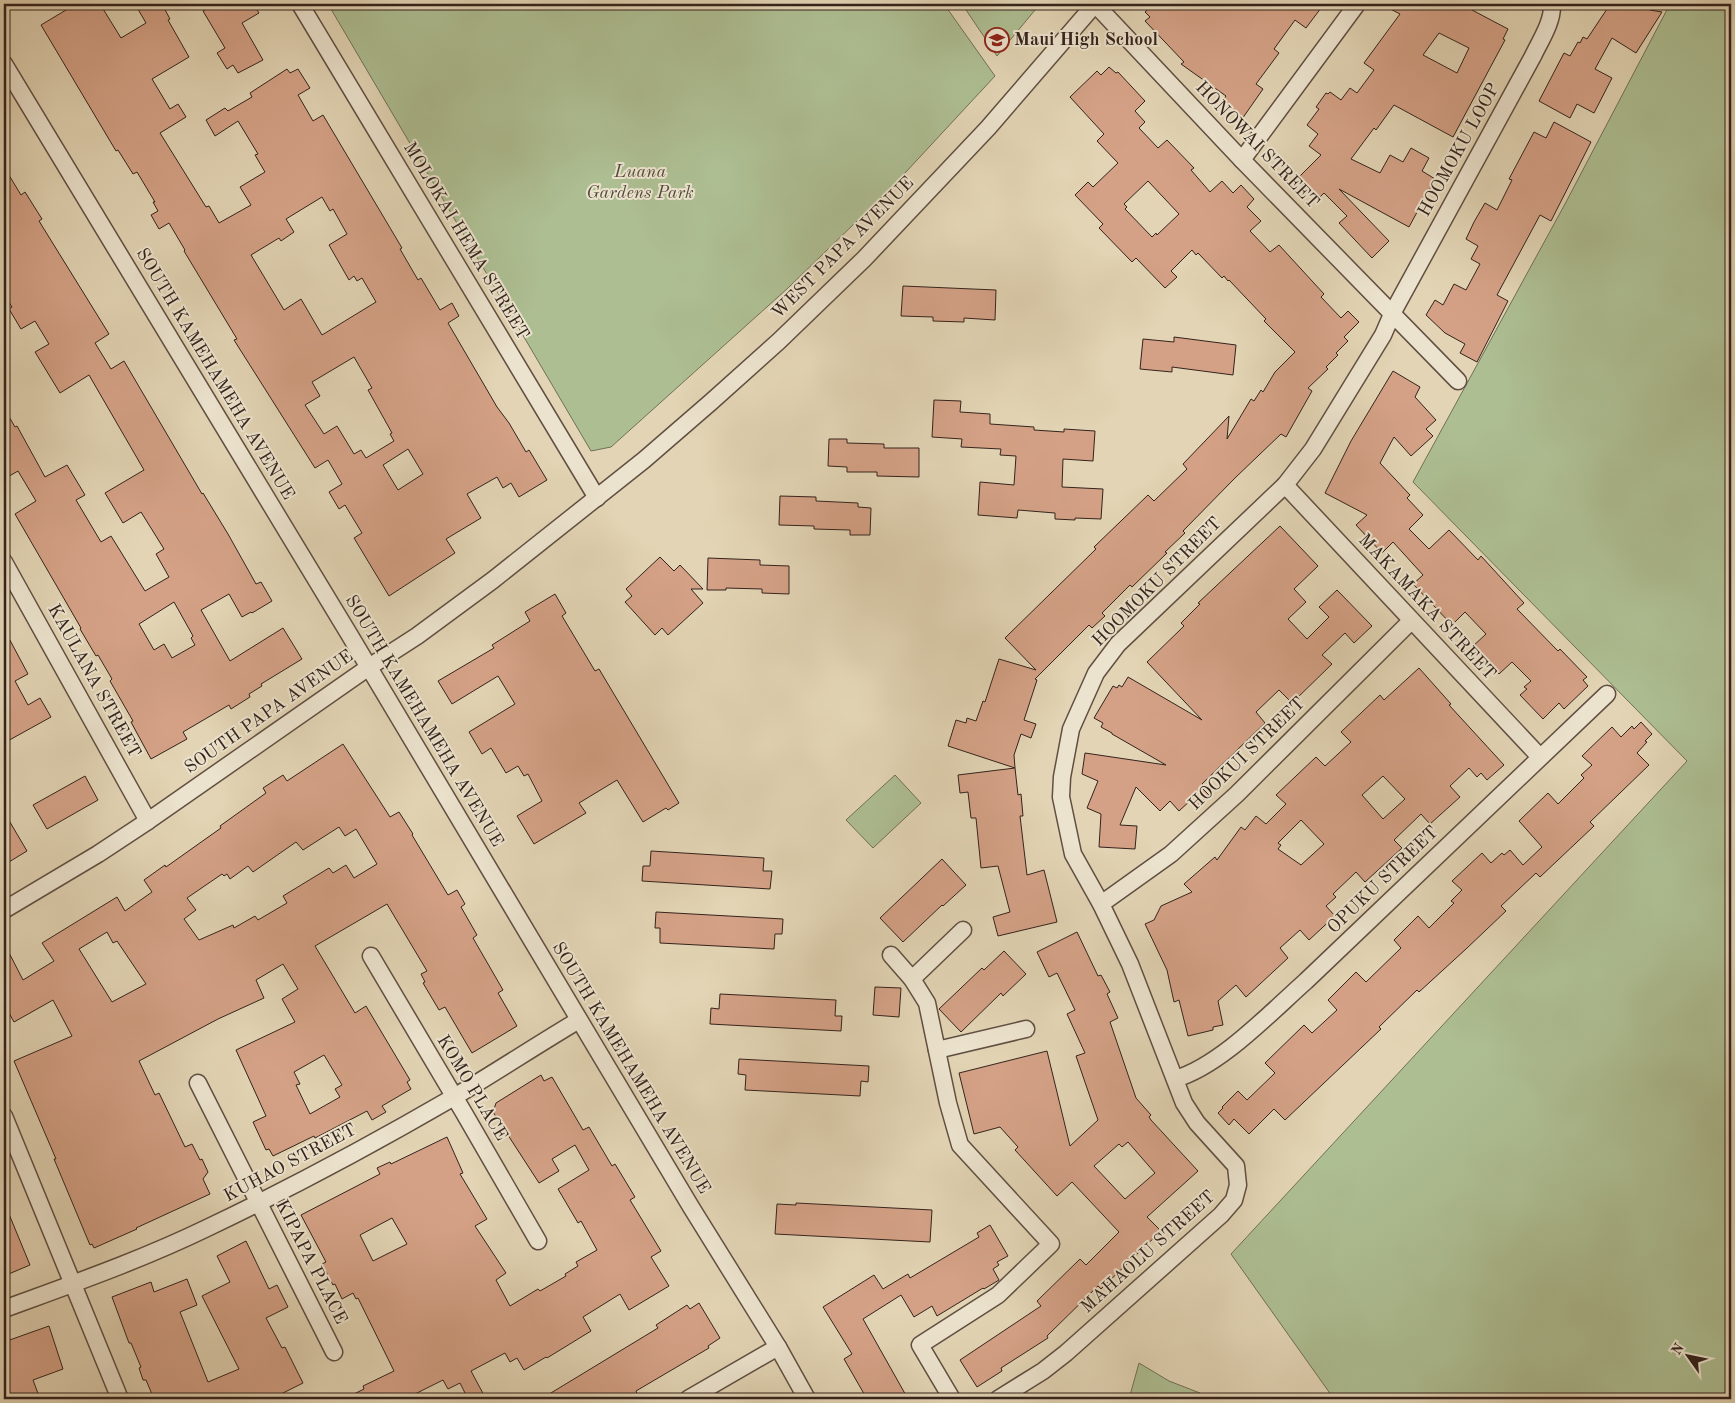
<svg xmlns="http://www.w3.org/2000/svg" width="1735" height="1403" font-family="'Old Standard TT',serif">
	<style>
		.green { fill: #adbe92; stroke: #707057 }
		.building { fill: #d4a186; stroke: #34231c; fill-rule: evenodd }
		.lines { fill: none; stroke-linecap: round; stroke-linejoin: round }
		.minor-casing { stroke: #604f42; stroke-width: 19 }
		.minor { stroke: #ece3ce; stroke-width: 16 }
		.labels { text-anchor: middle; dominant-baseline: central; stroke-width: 4; stroke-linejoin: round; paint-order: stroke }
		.poi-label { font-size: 18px; font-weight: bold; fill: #34231c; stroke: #ece3ce; text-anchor: start }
		.street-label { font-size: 18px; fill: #34231c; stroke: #ece3ce }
		.park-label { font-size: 18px; font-style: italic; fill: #524a3a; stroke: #ece3ce }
	</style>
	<rect width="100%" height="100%" fill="#e2d4b4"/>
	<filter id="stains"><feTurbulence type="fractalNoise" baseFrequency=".004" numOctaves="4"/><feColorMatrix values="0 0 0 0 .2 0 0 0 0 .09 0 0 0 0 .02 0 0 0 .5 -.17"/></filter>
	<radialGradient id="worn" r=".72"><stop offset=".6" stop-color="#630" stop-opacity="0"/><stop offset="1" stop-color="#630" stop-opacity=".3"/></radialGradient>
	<!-- green -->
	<g class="green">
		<polygon points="328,4 944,4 995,76 892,187 788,288 611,447 591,451"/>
		<polygon points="962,4 1040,4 997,56"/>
		<polygon points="1670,4 1731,4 1731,1399 1334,1399 1231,1254 1687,761 1413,482 1565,204"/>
		<polygon points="895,775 921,803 873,848 846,820"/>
		<polygon points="1139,1363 1169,1381 1200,1393 1203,1399 1129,1399"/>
	</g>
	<!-- building -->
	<g class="building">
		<path d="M76 4H100L121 38 146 23 135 4H162L170 19 168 20 189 57 152 79 170 109 178 104 186 117 160 133 206 207 209 206 219 223 251 205 240 187 265 172 255 155 258 154 238 121 215 136 206 120 225 108 228 111 252 97 250 93 287 69 290 73 298 69 310 88 298 95 313 121 323 115 402 248 400 249 418 280 421 278 440 310 452 303 459 316 448 323 497 407 509 423 526 452 529 450 547 480 519 497 511 483 503 488 497 477 467 494 481 518 446 539 455 553 389 596 354 538 362 533 345 505 339 509 329 492 342 484 328 460 315 468 234 340 237 339 184 251 185 250 169 223 159 229 151 215 158 211 153 202H155L137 172 133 174 118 150 116 151 41 25ZM322 197 330 211 333 209 347 234 329 245 349 280 354 276 357 281 362 278 376 302 322 335 301 299 284 310 251 255 279 238 281 241 294 232 286 219ZM354 357 372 388 368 390 392 433 390 434 394 441 366 458 361 450 354 454 337 426 324 434 305 405 320 396 312 382ZM408 449 423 474 398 490 383 465Z"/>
		<polygon points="215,4 253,4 259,13 242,23 263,60 238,73 233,65 227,69 217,53 225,48 203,11"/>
		<polygon points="1154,4 1324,4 1306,28 1295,20 1274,49 1279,53 1256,84 1263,89 1242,119 1234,112 1231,116 1218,107 1226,96 1181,64 1184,62 1145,21 1150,17 1145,12"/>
		<path d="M1381 4H1475L1472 10 1508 29 1503 39 1505 40 1453 137 1394 105 1376 130 1374 128 1351 159 1380 173 1390 155 1403 162 1411 148 1429 158 1422 171 1435 179 1409 227 1339 189 1389 241 1372 258 1339 223 1347 216 1324 193 1317 200 1297 179 1321 155 1309 146 1318 134 1307 125 1319 109 1316 107 1326 93 1328 94 1330 92 1341 100 1350 88 1357 93 1374 70 1364 63 1400 14ZM1439 33 1469 48 1457 73 1423 55Z"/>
		<polygon points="1613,4 1624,8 1625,6 1638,8 1641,4 1651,4 1650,10 1662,12 1636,53 1612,38 1595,69 1612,78 1594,113 1577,104 1570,118 1539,101 1564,53 1570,56 1578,42 1580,43 1583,37 1587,39 1609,6 1611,7"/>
		<path d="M1109 67 1116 73 1118 72 1145 101 1135 111 1145 122 1139 128 1158 148 1167 140 1194 168 1191 170 1210 192 1222 181 1233 193 1241 185 1254 199 1247 207 1261 221 1250 231 1270 252 1279 245 1324 294 1321 297 1341 318 1348 311 1359 322 1344 337 1348 341 1336 353 1338 355 1326 367 1328 369 1308 388 1312 391 1286 437 1281 434 1235 478 1183 531 1185 533 1165 552 1167 553 1132 587 1130 585 1102 613 1105 616 1092 628 1089 625 1035 679 1037 680 1024 720 1036 724 1031 738 1021 734 1014 755 1015 768 948 746 956 720 966 723 967 718 976 721 983 701 985 702 999 659 1036 670 1005 638 1096 549 1094 547 1148 495 1154 501 1187 469 1183 464 1229 416 1227 439 1251 399 1254 401 1261 390 1263 392 1275 372 1295 352 1264 321 1266 319 1229 280 1228 281 1224 276 1222 278 1198 253 1196 255 1192 250 1171 271 1177 277 1165 288 1136 258 1132 262 1099 228 1103 224 1075 195 1088 182 1093 187 1118 163 1097 141 1104 134 1070 97 1097 71 1101 75ZM1148 181 1179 214 1157 235 1156 233 1152 237 1125 209 1127 207 1124 204Z"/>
		<polygon points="1554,122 1591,142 1551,221 1540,215 1497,295 1508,301 1477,362 1460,353 1465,344 1445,333 1426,315 1435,300 1443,305 1454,284 1466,290 1480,264 1471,259 1478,246 1466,239 1474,222 1485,203 1497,210 1512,180 1509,179 1534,132 1546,138"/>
		<path d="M4 167 21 195 25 192 42 219 39 221 109 334 95 343 111 369 124 361 202 494 203 493 228 534 256 584 261 582 272 601 252 613 251 612 242 617 229 594 201 610 230 661 283 628 302 659 261 684 262 686 249 694 250 697 231 709 229 705 183 732 187 739 151 759 131 722 133 721 110 681 112 679 98 655 96 656 80 629 81 628 15 514 36 501 18 471 4 479V408L15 427 17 426 45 477 67 465 85 495 76 500 101 542 111 536 145 591 169 577 156 554 164 549 141 512 123 523 105 493 144 470 89 375 60 393 35 352 49 344 35 321 21 329 9 309 12 307 4 294ZM174 602 193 636 191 638 195 645 172 658 164 644 154 650 139 624Z"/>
		<polygon points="903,286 996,290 995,320 964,318 964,322 933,321 933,317 901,316"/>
		<polygon points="1174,337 1236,345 1233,375 1172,367 1172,372 1140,369 1143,339 1174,342"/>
		<polygon points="1393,371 1420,387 1415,397 1436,420 1426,429 1433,436 1411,456 1394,437 1380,463 1410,495 1407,498 1423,515 1409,529 1429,549 1449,530 1478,560 1481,556 1524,603 1517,609 1558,651 1560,649 1587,677 1583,680 1588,686 1564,709 1559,703 1543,719 1520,695 1527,689 1524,687 1531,681 1512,662 1499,674 1472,647 1486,634 1465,612 1452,625 1413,584 1423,575 1393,542 1382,553 1356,525 1367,515 1325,493 1351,441"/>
		<polygon points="934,400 961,401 960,412 990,414 990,424 1034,427 1034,430 1064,432 1064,429 1095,431 1093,461 1063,459 1062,487 1103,489 1101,519 1075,518 1075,520 1055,519 1055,513 1018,510 1017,518 978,515 980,482 1014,485 1016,456 1000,455 1001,449 961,447 962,439 932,437"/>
		<polygon points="829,439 847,439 847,443 884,444 884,448 919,448 919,477 877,476 877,472 847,472 847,467 828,466"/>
		<polygon points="780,496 816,497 816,501 858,503 858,507 871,508 870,535 850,535 850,530 814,529 814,526 779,525"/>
		<polygon points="1280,526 1318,566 1294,589 1306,602 1288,619 1307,639 1329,617 1319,607 1337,590 1372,626 1354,643 1345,633 1322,655 1332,664 1292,703 1279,690 1256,712 1265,723 1202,784 1204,786 1202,788 1209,795 1197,806 1191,800 1179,811 1170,801 1160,811 1136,787 1120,825 1137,826 1135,849 1099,847 1101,814 1087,808 1098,781 1082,774 1085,753 1166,765 1112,734 1112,733 1101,727 1103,723 1094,718 1113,686 1117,688 1119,685 1122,687 1128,677 1202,720 1147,662 1184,626 1181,623 1200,604 1198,603"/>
		<polygon points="660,557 674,571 680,565 703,589 691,589 703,603 668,635 662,628 655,635 625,602 632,596 626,589"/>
		<polygon points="708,558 760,560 760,565 789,566 789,594 762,593 762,589 726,588 726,590 707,590"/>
		<polygon points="555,594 566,613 562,616 595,671 599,669 679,803 668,810 666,808 643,822 617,780 579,803 586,813 534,844 517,816 542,801 528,774 524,776 518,766 506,773 491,748 482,754 469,732 515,704 498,676 452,704 438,681 494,648 492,645 530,621 525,612"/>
		<polygon points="4,629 28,674 15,681 28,705 40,698 51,717 4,743"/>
		<path d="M1419 668 1451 704 1449 705 1504 765 1487 780 1481 773 1477 777 1469 768 1450 786 1460 797 1430 824 1421 814 1394 840 1402 848 1365 882 1356 872 1333 894 1336 897 1326 906 1335 916 1309 940 1300 930 1280 948 1288 958 1246 997 1236 985 1218 1001 1223 1025 1213 1027V1030L1188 1036 1179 1000 1174 1002 1167 970 1145 924 1154 920 1161 906 1192 892 1184 884 1215 857 1217 860 1241 827 1245 830 1256 816 1266 824 1286 804 1276 795 1316 757 1325 766 1351 742 1341 732 1380 695 1384 700ZM1383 776 1405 799 1383 819 1362 795ZM1301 820 1324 844 1301 865 1278 849 1281 845 1278 843Z"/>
		<polygon points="1641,722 1652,734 1645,741 1647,742 1637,753 1649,765 1590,822 1594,826 1540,877 1536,873 1501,906 1506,911 1466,949 1419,992 1417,990 1379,1027 1381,1029 1285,1120 1274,1109 1249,1134 1234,1119 1229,1125 1218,1113 1223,1108 1222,1107 1238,1091 1247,1100 1275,1073 1265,1063 1304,1025 1312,1033 1337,1010 1328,1000 1356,972 1366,982 1401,948 1394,940 1418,916 1429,928 1454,903 1451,901 1462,890 1452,881 1482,853 1491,863 1502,853 1504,855 1510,850 1523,865 1542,847 1519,821 1548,793 1558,804 1584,778 1581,775 1592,765 1582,756 1612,727 1621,737 1632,726 1634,729"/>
		<path d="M343 744 390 817 399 812 413 834 412 835 448 895 457 890 465 904 461 907 477 935 473 938 503 990 498 993 517 1026 472 1053 445 1007 439 1010 423 983 425 982 421 974 427 971 387 904 315 946 355 1013 366 1006 410 1080 407 1082 411 1089 382 1106 386 1112 372 1120 367 1111 315 1138 314 1136 273 1156 269 1149 266 1150 253 1122 266 1116 236 1050 295 1022 282 999 298 989 283 964 256 980 264 998 218 1019 139 1061 155 1095 159 1093 185 1147 192 1144 200 1160 202 1159 208 1172 203 1179 210 1194 136 1228 137 1229 94 1248 92 1244 90 1245 54 1159H56L14 1061 72 1036 53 1000 14 1022 4 1004V943L23 980 54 961 42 943 117 897 125 911 152 892 144 880 165 865 166 867 221 828 220 826 266 793 263 788 283 775 287 781ZM339 827 345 836 356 829 377 864 354 878 346 865 333 873 329 868 283 896 287 903 258 920 255 916 234 928 233 925 199 940 184 919 196 910 187 898 222 874 224 876 227 874 230 879 248 866 253 872 296 842 303 850ZM107 932 113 943 117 941 146 984 112 1002 79 949ZM324 1055 342 1085 335 1089 340 1097 310 1114 296 1085 300 1084 294 1072Z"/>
		<polygon points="1015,768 1018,795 1021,794 1023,816 1020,816 1027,875 1044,870 1057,922 998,936 993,917 1010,912 998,866 981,868 976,818 971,818 968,792 960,793 958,775"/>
		<polygon points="85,776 98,800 47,829 33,805"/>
		<polygon points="4,812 27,851 4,865"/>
		<polygon points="651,851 764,858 763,871 772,871 770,889 642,881 643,866 650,866"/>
		<polygon points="942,859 966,885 943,906 942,905 903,942 880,918"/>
		<polygon points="656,912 783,919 782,934 775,934 774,949 660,943 660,928 655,928"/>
		<path d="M1077 932 1098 976 1101 975 1110 992 1107 994 1118 1018 1110 1022 1136 1098 1151 1115 1149 1117 1151 1120 1198 1171 1147 1217 1161 1231 1101 1289 1098 1286 1047 1336 1048 1338 1001 1368 1002 1371 977 1387 960 1360 1041 1306 1037 1301 1080 1259 1086 1265 1119 1232 1072 1182 1057 1196 1015 1150 1018 1147 1000 1127 974 1134 959 1073 1047 1051 1070 1146 1098 1120 1076 1056 1085 1053 1067 1014 1075 1010 1057 973 1049 977 1037 952ZM1128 1142 1155 1173 1125 1199 1094 1166 1119 1144 1122 1147Z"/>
		<polygon points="1004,951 1026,974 1003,996 1001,993 961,1032 939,1009 982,968 984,970"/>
		<polygon points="875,987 901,988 899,1017 873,1015"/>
		<polygon points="720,994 836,1000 835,1016 842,1016 841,1031 710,1024 711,1008 719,1009"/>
		<polygon points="739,1059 869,1066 868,1082 861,1081 860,1096 745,1090 746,1075 738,1074"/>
		<path d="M541 1075 544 1081 552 1077 583 1130 589 1127 612 1166 615 1164 635 1197 630 1200 661 1251 651 1257 669 1286 629 1310 620 1294 583 1317 591 1331 547 1358 546 1357 524 1370 517 1358 510 1362 505 1353 471 1371 486 1399H468L460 1383 448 1389 443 1380 405 1399H344L364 1389 363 1386 394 1371 358 1298 356 1299 353 1293 342 1299 335 1284 333 1285 322 1264 326 1262 301 1215 380 1174 377 1168 390 1162 391 1164 447 1137 463 1173 460 1174 487 1219 475 1226 506 1273 496 1280 510 1306 538 1289 540 1291 566 1276 565 1274 578 1266 576 1262 597 1250 581 1221 578 1223 558 1189 589 1170 575 1145 552 1159 559 1171 539 1183 493 1112 496 1103ZM392 1218 407 1244 373 1261 360 1235Z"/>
		<polygon points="4,1202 30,1265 4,1276"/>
		<polygon points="796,1203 932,1210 930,1242 775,1234 777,1204 796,1205"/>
		<polygon points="990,1225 1008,1256 997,1262 999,1265 993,1269 999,1280 984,1289 983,1288 937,1316 932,1306 914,1317 901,1295 863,1319 908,1399 867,1399 844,1359 852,1354 823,1307 874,1275 883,1289 908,1274 910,1278 979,1237 977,1233"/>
		<polygon points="246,1241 269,1289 277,1285 288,1307 266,1318 282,1348 285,1347 303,1383 271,1399 154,1399 146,1380 143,1380 139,1368 141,1367 131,1343 129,1343 112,1297 151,1282 154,1292 187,1279 197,1305 180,1312 208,1382 239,1369 202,1296 230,1282 217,1256"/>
		<polygon points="699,1303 720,1338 708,1346 709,1348 636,1391 637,1394 629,1399 541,1399 658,1328 656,1325 687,1305 690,1309"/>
		<polygon points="49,1326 63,1369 33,1380 40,1399 12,1399 4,1378 4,1342"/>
	</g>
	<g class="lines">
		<defs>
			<g id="minor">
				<polyline points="300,4 597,498"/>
				<polyline points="4,64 349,634 691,1207 778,1347 807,1399"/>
				<polyline points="1242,160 1357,4"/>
				<polyline points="1285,485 1540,757"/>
				<polyline points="4,562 148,821"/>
				<polyline points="1101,904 1171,854 1237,794 1411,621"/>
				<polyline points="4,910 98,854 148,821 369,667 417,636 493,580 644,460 711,402 779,341 864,259 988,128 1095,4 1242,160 1458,381"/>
				<polyline points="891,955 912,979 927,1003 948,1103 960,1145 1051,1244 998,1295 920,1345 952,1399"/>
				<polyline points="371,956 464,1113 538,1241"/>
				<polyline points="912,979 963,930"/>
				<polyline points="937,1050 1026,1029"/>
				<path d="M1175 1079C1220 1066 1270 1013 1306 981L1607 694"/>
				<polyline points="198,1083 334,1352"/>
				<polyline points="4,1116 120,1399"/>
				<path d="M4 1309C72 1284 141 1260 207 1228 291 1188 373 1144 454 1097 496 1072 537 1045 579 1020"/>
				<polyline points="688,1399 778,1347"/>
				<path d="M998 1399 1043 1371 1066 1353 1221 1215 1234 1200 1238 1185 1236 1166 1197 1123 1184 1103 1130 964 1101 904 1073 854 1061 797 1062 777 1071 729 1096 673 1118 644 1285 485 1313 449 1383 335 1393 312 1533 56C1540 41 1553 22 1552 4"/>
			</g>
		</defs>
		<!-- minor casing -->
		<use href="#minor" class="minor-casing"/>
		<!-- minor -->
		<use href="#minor" class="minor"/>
	</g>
	<!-- icons -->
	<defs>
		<symbol id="school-ring" viewBox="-11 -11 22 22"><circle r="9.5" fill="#ece3ce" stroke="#8f2418" stroke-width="1.5"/><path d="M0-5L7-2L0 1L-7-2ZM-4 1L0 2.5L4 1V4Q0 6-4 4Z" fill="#8f2418"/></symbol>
	</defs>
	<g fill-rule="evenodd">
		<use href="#school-ring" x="983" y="26" width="28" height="28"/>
	</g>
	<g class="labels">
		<!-- poi labels -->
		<g class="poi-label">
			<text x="1014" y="40">Maui High School</text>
		</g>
		<!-- street labels -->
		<g class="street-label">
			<text transform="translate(1257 145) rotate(46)">HONOWAI STREET</text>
			<text transform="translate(1459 150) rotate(-61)">HOOMOKU LOOP</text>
			<text transform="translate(466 241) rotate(59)">MOLOKAI HEMA STREET</text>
			<text transform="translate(843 248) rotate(-45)">WEST PAPA AVENUE</text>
			<text transform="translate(215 374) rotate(59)">SOUTH KAMEHAMEHA AVENUE</text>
			<text transform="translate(1157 582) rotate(-45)">HOOMOKU STREET</text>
			<text transform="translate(1427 607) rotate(47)">MAKAMAKA STREET</text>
			<text transform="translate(94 681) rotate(61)">KAULANA STREET</text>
			<text transform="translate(269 712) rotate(-35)">SOUTH PAPA AVENUE</text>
			<text transform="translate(424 721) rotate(59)">SOUTH KAMEHAMEHA AVENUE</text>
			<text transform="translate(1247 754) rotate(-44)">HOOKUI STREET</text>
			<text transform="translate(1383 880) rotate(-44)">OPUKU STREET</text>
			<text transform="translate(631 1068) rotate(59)">SOUTH KAMEHAMEHA AVENUE</text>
			<text transform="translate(472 1088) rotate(59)">KOMO PLACE</text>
			<text transform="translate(290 1163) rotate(-28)">KUHAO STREET</text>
			<text transform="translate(1148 1252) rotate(-42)">MAHAOLU STREET</text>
			<text transform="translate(311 1262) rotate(63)">KIPAPA PLACE</text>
		</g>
		<!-- park labels -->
		<g class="park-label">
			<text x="640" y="172">Luana<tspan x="640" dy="21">Gardens Park</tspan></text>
		</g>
	</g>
	<!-- margin -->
	<rect width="1735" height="1403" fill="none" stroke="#e2d4b4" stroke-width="20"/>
	<rect x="5" y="5" width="1725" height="1393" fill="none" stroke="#34231c" stroke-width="2.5"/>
	<rect x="10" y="10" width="1715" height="1383" fill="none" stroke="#34231c"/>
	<!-- north arrow -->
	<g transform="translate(1688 1356) rotate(303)" stroke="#ece3ce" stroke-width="4" paint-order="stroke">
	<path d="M0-4L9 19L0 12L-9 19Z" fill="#34231c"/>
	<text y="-8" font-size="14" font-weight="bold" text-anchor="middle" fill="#34231c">N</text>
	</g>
	<rect width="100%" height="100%" filter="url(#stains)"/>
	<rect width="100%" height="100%" fill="url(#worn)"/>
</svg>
